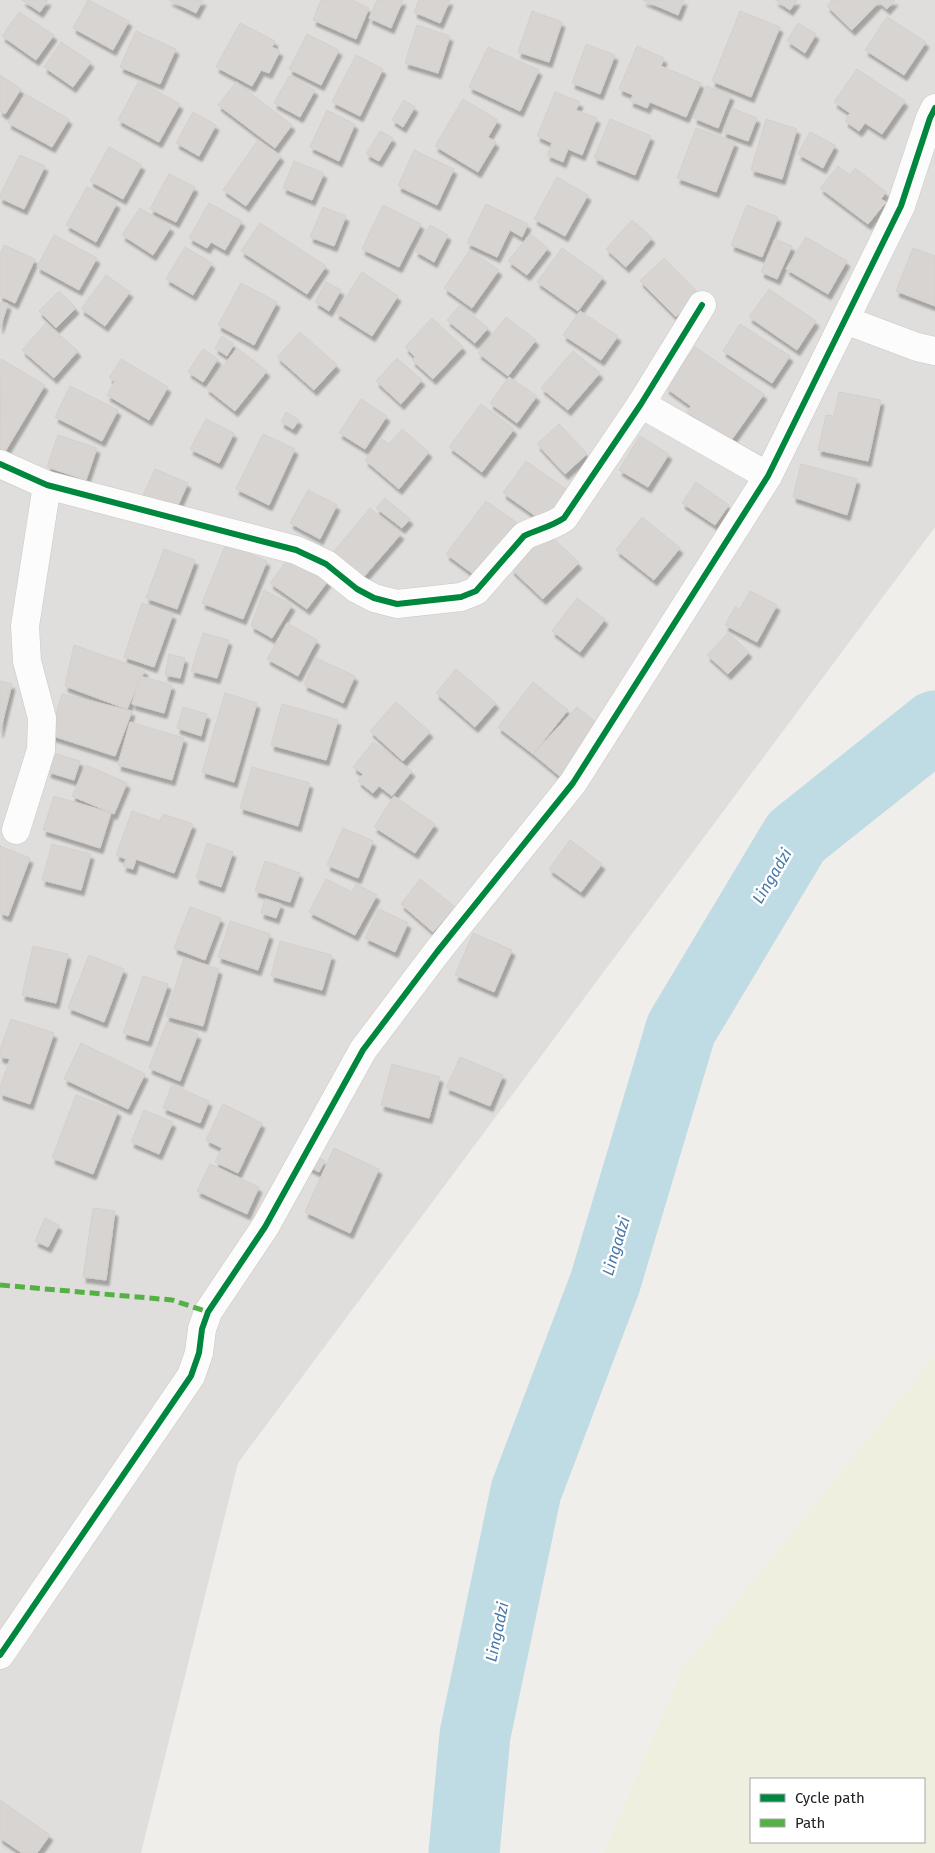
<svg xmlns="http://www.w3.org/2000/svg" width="935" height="1853" font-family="'Fira Sans',sans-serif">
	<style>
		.residential { fill: #dfdedc }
		.farmland { fill: #efefdf; fill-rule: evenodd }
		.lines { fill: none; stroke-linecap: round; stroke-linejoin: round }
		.river { stroke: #bfdbe3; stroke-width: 71 }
		.building { fill: #d7d4d2; stroke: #d3d0cc; filter: url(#shadow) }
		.minor-casing { stroke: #c9c8c7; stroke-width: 29 }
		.minor { stroke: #fdfcfc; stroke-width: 28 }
		.quiet { stroke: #55b145; stroke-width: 5; stroke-dasharray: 10 5; stroke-linecap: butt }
		.cycleway-casing { stroke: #fff; stroke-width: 9 }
		.cycleway { stroke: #00873e; stroke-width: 6 }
		.labels { text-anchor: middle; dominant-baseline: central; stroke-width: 5; stroke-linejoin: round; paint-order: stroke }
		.water-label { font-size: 16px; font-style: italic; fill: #4a7aab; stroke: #fff }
	</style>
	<defs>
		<filter id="shadow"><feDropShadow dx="3" dy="5.5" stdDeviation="1" flood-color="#0004"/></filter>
	</defs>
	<rect width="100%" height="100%" fill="#f0eeeb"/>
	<!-- residential -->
	<polygon class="residential" points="0,0 935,0 935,527 238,1463 141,1853 0,1853"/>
	<!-- farmland -->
	<path class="farmland" d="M935 1356V1853H604L683 1668ZM751 1779H924V1842H751Z"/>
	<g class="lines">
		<!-- river -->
		<polyline class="river" points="464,1853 475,1735 526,1491 605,1283 681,1029 796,837 935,726"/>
	</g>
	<!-- building -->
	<g class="building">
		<polygon points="22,0 48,0 40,12"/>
		<polygon points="88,0 129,21 113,50 73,28"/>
		<polygon points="169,0 203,0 196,13"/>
		<polygon points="321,0 352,0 369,8 356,39 313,20"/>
		<polygon points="377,0 403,0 391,28 369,18"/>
		<polygon points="419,0 450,0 440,23 414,12"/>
		<polygon points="643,0 684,0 678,15"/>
		<polygon points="775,0 797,0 790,10"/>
		<polygon points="832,0 895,0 887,9 879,2 852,30 827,6"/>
		<polygon points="532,11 562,22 549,62 518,52"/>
		<polygon points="740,11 780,27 751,97 712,81"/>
		<polygon points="19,12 54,35 36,60 2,36"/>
		<polygon points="887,17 926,42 904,75 865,50"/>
		<polygon points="240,23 275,41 272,47 280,51 269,73 261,70 252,86 216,67"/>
		<polygon points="798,23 816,34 805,53 787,41"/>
		<polygon points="417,25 450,36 438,73 405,63"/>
		<polygon points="136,31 176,49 160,84 120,67"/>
		<polygon points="307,34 339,50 321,85 289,69"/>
		<polygon points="61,42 91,62 73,87 44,67"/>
		<polygon points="586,44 615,55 600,94 572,83"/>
		<polygon points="637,46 664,58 661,66 701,83 686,117 650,102 647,108 630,101 633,95 619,89"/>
		<polygon points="488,47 539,70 520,111 469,87"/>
		<polygon points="356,55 383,69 360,116 332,102"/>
		<polygon points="857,69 905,101 882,134 865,123 859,131 845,121 850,113 834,102"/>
		<polygon points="0,75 21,89 5,114 0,111"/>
		<polygon points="289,76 315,90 300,117 274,103"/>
		<polygon points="139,81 180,104 159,142 118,120"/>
		<polygon points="236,82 292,125 275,148 218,105"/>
		<polygon points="706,86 731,95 718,128 694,118"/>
		<polygon points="555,92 580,102 576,110 597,118 582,155 568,149 563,162 547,155 552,143 537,136"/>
		<polygon points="25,94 69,119 52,147 8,123"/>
		<polygon points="463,99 498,120 488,137 496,142 478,172 435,146"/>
		<polygon points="404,100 415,107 403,127 392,120"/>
		<polygon points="732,108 757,118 748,141 723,132"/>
		<polygon points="327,110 355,124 339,161 310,147"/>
		<polygon points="193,112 216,125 199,156 176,143"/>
		<polygon points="610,119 651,136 635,175 594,158"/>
		<polygon points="766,119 797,129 782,179 751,170"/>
		<polygon points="696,128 735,142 716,192 677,178"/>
		<polygon points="380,131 393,138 379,161 366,154"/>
		<polygon points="810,132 835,145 823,168 798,154"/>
		<polygon points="258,140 281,156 246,206 223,190"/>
		<polygon points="109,147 142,165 123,199 90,181"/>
		<polygon points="414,150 454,169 437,205 398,186"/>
		<polygon points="20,155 45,166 24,209 0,198 0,195"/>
		<polygon points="294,161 324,173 312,200 283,188"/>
		<polygon points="838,166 850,175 855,168 886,192 881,199 886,202 868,224 820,188"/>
		<polygon points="169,174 195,187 176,222 150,209"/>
		<polygon points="557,177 588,195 565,236 534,219"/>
		<polygon points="87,187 117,203 96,242 66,225"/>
		<polygon points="209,203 242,221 225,250 211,242 207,248 189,238"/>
		<polygon points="486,204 528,224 522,237 510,230 497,257 467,243"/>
		<polygon points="383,205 421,224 399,267 362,249"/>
		<polygon points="747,205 778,217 762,257 731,245"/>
		<polygon points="323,207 346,216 334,246 310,237"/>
		<polygon points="140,208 171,227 153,255 122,235"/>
		<polygon points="632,220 652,238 626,267 606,249"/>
		<polygon points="260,223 326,266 307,294 241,251"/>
		<polygon points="430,225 448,235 434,262 415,251"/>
		<polygon points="530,234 548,248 527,275 508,261"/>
		<polygon points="54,235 97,258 79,290 37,267"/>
		<polygon points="806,237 847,261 828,294 786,269"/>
		<polygon points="775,239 792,246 777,279 761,272"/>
		<polygon points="4,245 35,259 15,303 0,296 0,254"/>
		<polygon points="185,247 212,263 193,295 166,279"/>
		<polygon points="562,248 603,277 578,311 537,282"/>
		<polygon points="913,248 935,256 935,306 896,291"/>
		<polygon points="470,250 499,270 472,308 444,288"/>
		<polygon points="664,258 699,294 676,317 640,281"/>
		<polygon points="362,272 398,296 372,336 336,313"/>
		<polygon points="106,275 130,292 105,326 81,309"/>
		<polygon points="326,282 341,290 329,311 315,302"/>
		<polygon points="241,283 277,302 254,345 218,325"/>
		<polygon points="769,289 816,321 797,350 749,317"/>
		<polygon points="59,291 76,308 56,328 39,311"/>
		<polygon points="0,302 8,304 0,328"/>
		<polygon points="460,305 488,328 475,343 447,320"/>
		<polygon points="580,311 618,336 601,360 563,335"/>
		<polygon points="506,317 536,340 508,376 478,353"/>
		<polygon points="432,318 463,347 433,379 412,360 415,357 405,347"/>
		<polygon points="46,323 78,351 54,378 22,350"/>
		<polygon points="740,324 790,356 772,383 723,351"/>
		<polygon points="300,332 337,365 314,390 277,357"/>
		<polygon points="222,336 234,344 227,356 215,348"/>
		<polygon points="695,347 764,394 730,442 687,412 691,406 666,388"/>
		<polygon points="237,348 267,371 235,411 206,388"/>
		<polygon points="203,349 218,359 203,382 188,372"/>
		<polygon points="573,351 600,373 568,410 541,388"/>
		<polygon points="397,358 422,380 401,404 376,381"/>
		<polygon points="1,359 45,385 3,455 0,453"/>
		<polygon points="121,359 168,387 149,420 107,395 115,381 109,378"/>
		<polygon points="509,377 537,396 517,423 490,403"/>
		<polygon points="70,386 118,410 102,441 55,417"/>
		<polygon points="839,392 881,400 868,461 818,450 826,415 834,416"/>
		<polygon points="361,399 387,416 365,449 339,433"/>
		<polygon points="481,404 514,429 482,472 449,447"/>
		<polygon points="286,412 299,420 293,429 281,422"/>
		<polygon points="206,419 234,433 219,463 190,449"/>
		<polygon points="559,424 587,454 565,474 537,444"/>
		<polygon points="402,429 429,452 399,489 365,460 382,439 389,444"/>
		<polygon points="263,434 295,449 269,505 236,489"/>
		<polygon points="58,435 97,448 86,480 47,467"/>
		<polygon points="640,436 669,454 648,487 619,470"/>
		<polygon points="526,461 567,490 544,522 503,493"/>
		<polygon points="801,464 857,479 847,515 793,497"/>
		<polygon points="155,469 188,483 175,512 142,498"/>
		<polygon points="696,482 729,505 715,525 682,503"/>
		<polygon points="308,490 337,505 320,539 290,523"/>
		<polygon points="385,498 410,519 402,528 376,508"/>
		<polygon points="486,501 516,522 476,576 446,554"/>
		<polygon points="370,508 401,534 361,580 331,555"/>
		<polygon points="642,517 680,548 654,580 616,550"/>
		<polygon points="547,532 579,563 543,599 511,569"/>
		<polygon points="226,544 267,561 243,619 202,603"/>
		<polygon points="164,549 195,560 177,609 146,598"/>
		<polygon points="291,555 328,581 307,609 270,583"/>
		<polygon points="264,590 292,605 272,638 251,626"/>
		<polygon points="750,591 777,605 757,642 725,625 735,607 740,609"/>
		<polygon points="577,598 605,619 580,652 552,631"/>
		<polygon points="142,603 173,614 154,667 124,657"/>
		<polygon points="287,623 317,640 298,676 267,659"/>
		<polygon points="203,633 229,640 217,678 191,671"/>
		<polygon points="728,633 749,652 728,674 707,655"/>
		<polygon points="74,645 145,670 127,709 65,686"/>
		<polygon points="169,654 185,658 180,678 165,675"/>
		<polygon points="316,658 355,676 343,703 304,685"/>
		<polygon points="456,669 496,703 475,727 436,693"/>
		<polygon points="140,676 172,685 164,713 132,704"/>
		<polygon points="0,681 12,684 0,732"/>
		<polygon points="533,682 568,710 533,754 498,727"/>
		<polygon points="225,693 257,703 234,782 202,772"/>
		<polygon points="62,694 132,711 115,756 50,735"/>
		<polygon points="396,702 430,732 403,761 370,731"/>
		<polygon points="282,704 338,720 326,760 271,745"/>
		<polygon points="183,707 207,714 201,736 177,728"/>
		<polygon points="577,707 598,724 562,778 533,754"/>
		<polygon points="130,722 184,738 172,780 118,765"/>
		<polygon points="373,742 412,771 392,796 379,786 373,793 358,781 363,774 353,767"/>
		<polygon points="53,753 80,761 74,780 48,772"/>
		<polygon points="86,765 127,783 114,814 72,796"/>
		<polygon points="252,767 310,783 298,826 240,808"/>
		<polygon points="54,796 111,813 100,848 43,830"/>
		<polygon points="394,796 435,824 415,853 374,827"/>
		<polygon points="132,811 160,821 163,814 193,824 174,873 136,859 133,869 123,866 126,859 116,855"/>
		<polygon points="343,828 373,841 358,878 327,865"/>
		<polygon points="570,840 602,864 581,892 549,869"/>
		<polygon points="207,843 233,852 221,887 196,878"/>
		<polygon points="52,844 91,854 81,890 42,880"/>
		<polygon points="0,846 30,858 8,916 0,913"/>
		<polygon points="265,861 300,873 290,902 255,891"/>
		<polygon points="326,879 352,892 356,884 377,895 355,935 309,912"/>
		<polygon points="420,879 455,907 433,932 401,904"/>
		<polygon points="265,899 281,904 276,918 261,913"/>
		<polygon points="190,907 221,918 205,960 174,948"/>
		<polygon points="379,909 408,923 395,952 365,938"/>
		<polygon points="230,921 270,934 258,970 218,957"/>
		<polygon points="473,933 512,950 494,992 455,975"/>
		<polygon points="280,941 332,955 322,990 271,976"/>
		<polygon points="33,946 68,954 56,1003 22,995"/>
		<polygon points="89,955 124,969 104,1022 68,1008"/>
		<polygon points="184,958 219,969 203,1026 166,1016"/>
		<polygon points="143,976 168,984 148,1041 123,1033"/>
		<polygon points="11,1019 54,1033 30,1104 0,1094 0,1087 10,1059 0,1057 0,1050"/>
		<polygon points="167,1022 198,1034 180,1081 149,1068"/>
		<polygon points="81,1043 145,1074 128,1109 64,1079"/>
		<polygon points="460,1057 503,1075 490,1106 446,1088"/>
		<polygon points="392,1064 440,1077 429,1118 381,1105"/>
		<polygon points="172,1085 209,1101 200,1123 163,1108"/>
		<polygon points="76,1095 118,1111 93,1174 52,1158"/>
		<polygon points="223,1104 262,1123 238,1173 215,1162 222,1148 206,1140"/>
		<polygon points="144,1110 173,1122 159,1154 131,1142"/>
		<polygon points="334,1148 379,1169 350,1233 305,1212"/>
		<polygon points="313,1154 325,1161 319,1172 307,1166"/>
		<polygon points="210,1164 259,1187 247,1214 197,1191"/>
		<polygon points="93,1208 115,1211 106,1280 83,1277"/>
		<polygon points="45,1218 59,1225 48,1247 35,1241"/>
		<polygon points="0,1800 50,1835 37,1853 22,1853 0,1838"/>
	</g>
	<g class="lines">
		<defs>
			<g id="minor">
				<polyline points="845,320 917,347 935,351"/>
				<polyline points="641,404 768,476"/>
				<path d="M0 464 47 485 296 550 326 564 357 589 374 598 397 604 461 597 476 591 524 536C538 529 551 527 564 518L641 404 702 305"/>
				<polyline points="16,830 41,750 42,718 27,661 25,626 47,485"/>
				<polyline points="0,1655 191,1376 199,1353 202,1329 208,1312 265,1227 363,1050 437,952 573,783 768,476 901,206 930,118 935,108"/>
			</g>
		</defs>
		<!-- minor casing -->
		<use href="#minor" class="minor-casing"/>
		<!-- minor -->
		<use href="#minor" class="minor"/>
		<!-- quiet -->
		<polyline class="quiet" points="0,1285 172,1300 208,1312"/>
		<defs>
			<g id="cycleway">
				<path d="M0 464 47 485 296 550 326 564 357 589 374 598 397 604 461 597 476 591 524 536C538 529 551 527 564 518L641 404 702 305"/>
				<polyline points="0,1655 191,1376 199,1353 202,1329 208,1312 265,1227 363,1050 437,952 573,783 768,476 901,206 930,118 935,108"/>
			</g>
		</defs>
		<!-- cycleway casing -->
		<use href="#cycleway" class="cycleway-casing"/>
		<!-- cycleway -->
		<use href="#cycleway" class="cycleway"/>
	</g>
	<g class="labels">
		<!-- water labels -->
		<g class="water-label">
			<text transform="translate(772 876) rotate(-59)">Lingadzi</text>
			<text transform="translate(616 1246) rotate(-73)">Lingadzi</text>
			<text transform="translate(497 1632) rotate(-78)">Lingadzi</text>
		</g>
	</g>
	<!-- legend -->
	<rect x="750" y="1778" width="175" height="65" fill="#ffffff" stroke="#a7a7a7"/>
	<rect x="760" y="1794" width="25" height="8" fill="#00873e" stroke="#a7a7a7"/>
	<text x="795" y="1803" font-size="15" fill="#222222">Cycle path</text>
	<rect x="760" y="1819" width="25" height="8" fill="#55b145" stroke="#a7a7a7"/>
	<text x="795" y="1828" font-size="15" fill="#222222">Path</text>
</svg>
